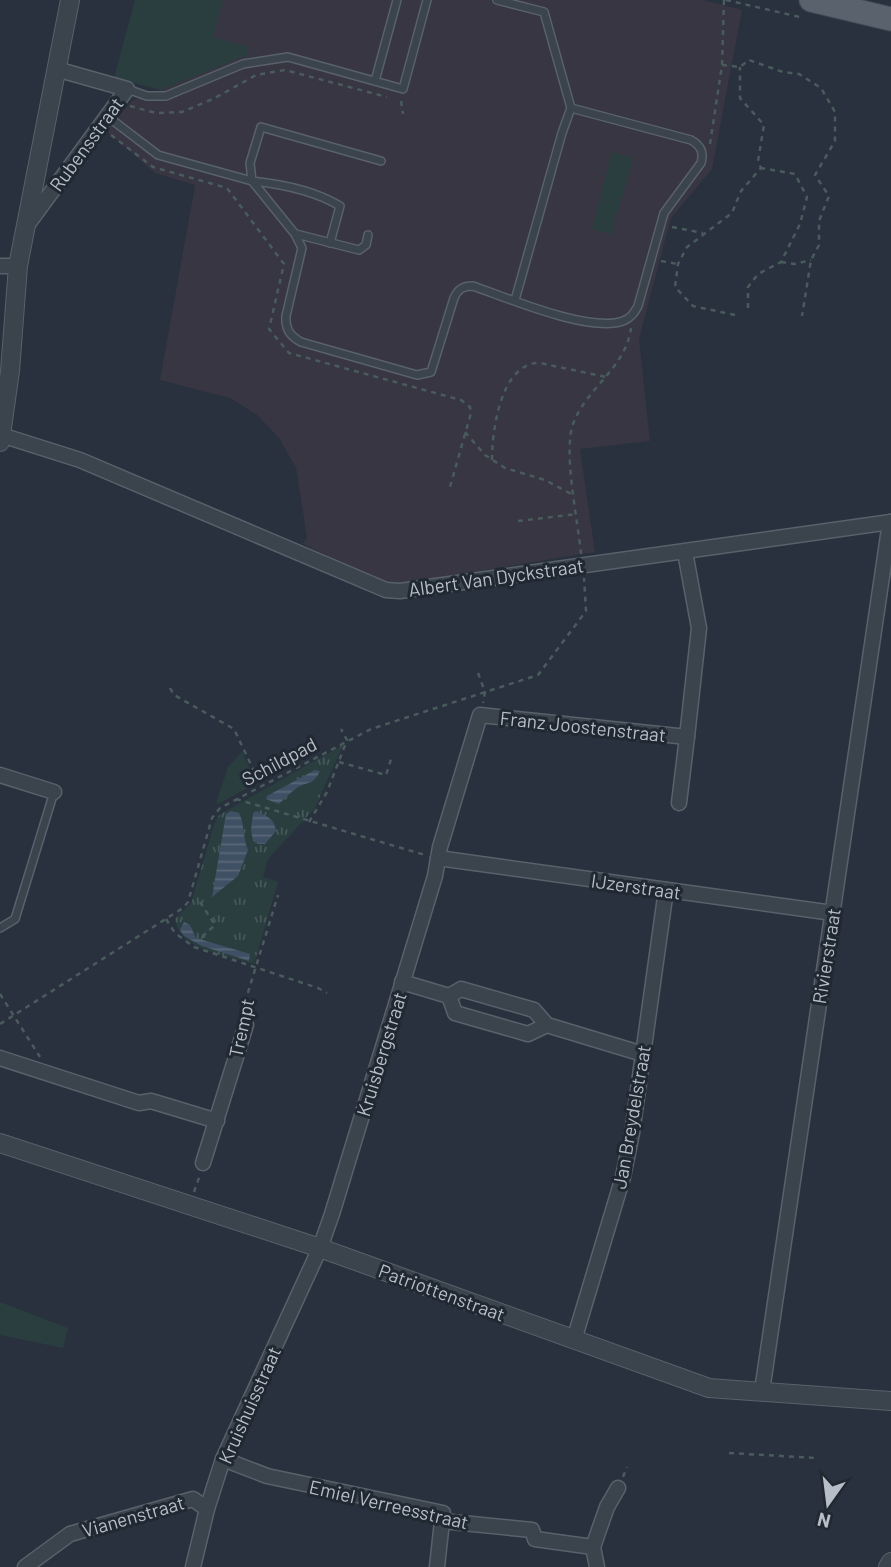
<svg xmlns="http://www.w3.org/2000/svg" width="891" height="1567" font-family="Barlow,sans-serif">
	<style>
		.medical { fill: #373642 }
		.green { fill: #2b3e3f }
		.park { fill: url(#park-tufts) }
		.water { fill: url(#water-rules) }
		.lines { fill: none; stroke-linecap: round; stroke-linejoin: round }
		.service-casing { stroke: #59616b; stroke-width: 10 }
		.minor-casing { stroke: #59616b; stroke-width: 17 }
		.tertiary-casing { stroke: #59616b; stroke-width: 20 }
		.primary-casing { stroke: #454c56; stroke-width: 25 }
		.path { stroke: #4a5b5d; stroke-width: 2.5; stroke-dasharray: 5 5; stroke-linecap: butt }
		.service { stroke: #3b434d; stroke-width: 7 }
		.minor { stroke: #3b434d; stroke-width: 14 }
		.tertiary { stroke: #3b434d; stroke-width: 18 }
		.primary { stroke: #5a626d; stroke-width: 23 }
		.labels { text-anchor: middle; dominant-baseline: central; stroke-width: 6; stroke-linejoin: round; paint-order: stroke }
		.street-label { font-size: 19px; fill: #b8bec8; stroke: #202832 }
	</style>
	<defs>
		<pattern id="park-tufts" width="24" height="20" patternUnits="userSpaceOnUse" patternTransform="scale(1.75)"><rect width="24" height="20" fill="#2b3e3f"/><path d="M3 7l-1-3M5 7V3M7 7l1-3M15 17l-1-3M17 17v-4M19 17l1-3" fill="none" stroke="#485859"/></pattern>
		<pattern id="water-rules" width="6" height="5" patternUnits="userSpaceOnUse" patternTransform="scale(1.75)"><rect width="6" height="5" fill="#405064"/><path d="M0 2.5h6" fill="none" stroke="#5a6779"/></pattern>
	</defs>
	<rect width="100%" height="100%" fill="#28313d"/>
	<!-- medical -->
	<polygon class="medical" points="199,0 703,0 742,10 712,169 671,218 639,339 650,441 580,449 595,552 388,586 303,544 307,538 296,468 279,438 257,415 230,398 160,380 195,185 155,173 105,130 133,100 161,90"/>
	<!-- green -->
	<g class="green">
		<polygon points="135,0 223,0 213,37 249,47 247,55 161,90 114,78"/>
		<polygon points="612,152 633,158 618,212 616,212 612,234 592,229"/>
		<polygon points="242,752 257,783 218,804 216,803 228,767"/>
		<polygon points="0,1302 68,1328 63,1348 0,1335"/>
	</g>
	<!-- park -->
	<path class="park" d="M343 745 315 808 268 859 263 877 278 882 254 964C229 956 179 950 175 919L191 903 214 825 219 815Z"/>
	<!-- water -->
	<g class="water">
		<path d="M315 770 320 771C313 786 307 781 297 788 291 792 285 798 279 804L266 799 267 796Z"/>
		<path d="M231 811 239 813C245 824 242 836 248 850L238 876 212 897 226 814Z"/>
		<path d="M256 811C268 817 274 818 276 831L265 844H258L253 841 251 830 253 813Z"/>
		<polygon points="184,922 190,925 196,938 250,954 249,961 202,946 184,936 180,930"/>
	</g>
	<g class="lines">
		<defs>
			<g id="service">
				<polyline points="497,0 544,12 571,108 562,133 515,300"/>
				<polyline points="375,81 397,0"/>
				<polyline points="127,89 147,96 166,96 243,64 288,57 403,89 427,0"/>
				<path d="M107 116 158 155 252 181 257 187 295 234 302 248 286 316C285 329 290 336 301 342L417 375 431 372 454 298C458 289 463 286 473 286 508 298 589 333 623 321 631 318 634 313 638 306L664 213 701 163C704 152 701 146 691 140L571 108"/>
				<polyline points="296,234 359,250 366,245 368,235"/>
				<path d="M330 243 340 206C315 191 282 184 252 181L250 163 261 127 381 161"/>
				<polyline points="0,928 15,919 54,792"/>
			</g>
			<g id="minor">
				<polyline points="28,224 127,89 56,69"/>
				<polyline points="0,266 18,266"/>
				<polyline points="1,435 80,460 386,590 400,591 891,522"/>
				<polyline points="0,775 54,792"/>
				<polyline points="679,803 687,737"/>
				<polyline points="438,858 833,913"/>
				<polyline points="402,982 449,996"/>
				<polyline points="547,1025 528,1034 455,1013 449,996 461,989 534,1010 547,1025 643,1054"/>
				<polyline points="0,1058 139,1103 151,1101 217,1121"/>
				<polyline points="203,1163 246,1025"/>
				<polyline points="574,1340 623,1177 632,1133 666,890"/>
				<polyline points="762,1391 890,522"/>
				<polyline points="223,1459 267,1476 443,1513 442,1521 532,1530 535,1539 593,1547 607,1507 618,1488"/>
				<polyline points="593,1547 597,1567"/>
				<polyline points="25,1567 70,1534 193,1499 207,1509"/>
				<polyline points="193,1567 207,1509 223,1459 320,1248 332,1214 435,876 440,847 480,715 687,737 699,628 685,552"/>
				<polyline points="437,1567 442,1521"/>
			</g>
			<g id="tertiary">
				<polyline points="0,442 10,371 18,266 70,0"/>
				<polyline points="0,1143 320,1248 709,1388 891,1401"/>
				<polyline points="888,1567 891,1562"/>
			</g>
			<polyline id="primary" points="811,0 891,19"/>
		</defs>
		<!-- service casing -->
		<use href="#service" class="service-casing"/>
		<!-- minor casing -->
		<use href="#minor" class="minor-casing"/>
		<!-- tertiary casing -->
		<use href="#tertiary" class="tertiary-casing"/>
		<!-- primary casing -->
		<use href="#primary" class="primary-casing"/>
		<!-- path -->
		<g class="path">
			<polyline points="726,0 804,18"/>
			<polyline points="722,65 740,67 749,60 783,72 799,74 821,88 835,112 835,141 815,175 829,196 819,221 819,245 811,260 802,316"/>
			<polyline points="401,101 403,114"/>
			<polyline points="130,106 156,113 182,112 215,98 256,75 285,70 387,97"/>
			<polyline points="111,135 153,167 227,188 284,264 269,329 289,353 461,400 470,407 471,413 450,487"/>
			<polyline points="710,144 722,65 724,0"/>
			<polyline points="672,227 703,233"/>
			<polyline points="661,261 678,264"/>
			<polyline points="781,262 795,264 811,260"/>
			<polyline points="748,308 748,287 758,274 781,262 800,224 807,197 795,174 761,168"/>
			<polyline points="735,315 693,306 675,287 678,264 687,247 732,213 741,191 761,168 758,161 764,125 740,98 740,67"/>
			<polyline points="465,432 485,455 505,468 545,480 575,496"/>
			<path d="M492 460C492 430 501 362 540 363L606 377"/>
			<polyline points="518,521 577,514"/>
			<path d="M581 554C578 520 563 454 573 424 586 388 626 368 631 328"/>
			<polyline points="478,673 485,692 483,703"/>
			<polyline points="170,688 174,695 234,729 261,786"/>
			<polyline points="339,762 386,775 392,756"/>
			<polyline points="236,799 425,855"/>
			<polyline points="309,822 327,792 347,740 341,729"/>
			<polyline points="200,902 215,925 204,935 204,940"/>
			<polyline points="166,919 175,933 194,947 318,988 327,993"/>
			<polyline points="0,994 40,1057"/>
			<polyline points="242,1012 278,895"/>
			<polyline points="0,1024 183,908 188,902 212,818 220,808 371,729 538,675 586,611 584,578"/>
			<polyline points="194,1192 200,1175"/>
			<polyline points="729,1453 816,1458"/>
			<polyline points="623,1477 627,1467"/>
		</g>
		<!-- service -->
		<use href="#service" class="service"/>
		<!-- minor -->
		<use href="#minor" class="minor"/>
		<!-- tertiary -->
		<use href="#tertiary" class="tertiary"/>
		<!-- primary -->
		<use href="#primary" class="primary"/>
	</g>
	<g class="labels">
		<!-- street labels -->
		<g class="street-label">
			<text transform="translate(86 144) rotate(-54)">Rubensstraat</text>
			<text transform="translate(496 577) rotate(-8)">Albert Van Dyckstraat</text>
			<text transform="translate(583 726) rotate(6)">Franz Joostenstraat</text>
			<text transform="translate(279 761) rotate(-28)">Schildpad</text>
			<text transform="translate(636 886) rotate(8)">IJzerstraat</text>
			<text transform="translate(826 956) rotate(-81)">Rivierstraat</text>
			<text transform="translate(241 1028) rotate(-78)">Trempt</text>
			<text transform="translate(381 1054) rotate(-73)">Kruisbergstraat</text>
			<text transform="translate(631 1117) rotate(-80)">Jan Breydelstraat</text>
			<text transform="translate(442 1292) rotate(20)">Patriottenstraat</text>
			<text transform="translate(249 1405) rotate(-66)">Kruishuisstraat</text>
			<text transform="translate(389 1504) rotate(13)">Emiel Verreesstraat</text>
			<text transform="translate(133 1516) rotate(-16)">Vianenstraat</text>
		</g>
	</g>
	<!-- north arrow -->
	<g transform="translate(828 1504) rotate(194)" stroke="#202832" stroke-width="5" paint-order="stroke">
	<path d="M0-5L12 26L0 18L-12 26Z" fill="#b8bec8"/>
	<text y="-10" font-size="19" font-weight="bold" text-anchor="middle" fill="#b8bec8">N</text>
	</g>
</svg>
